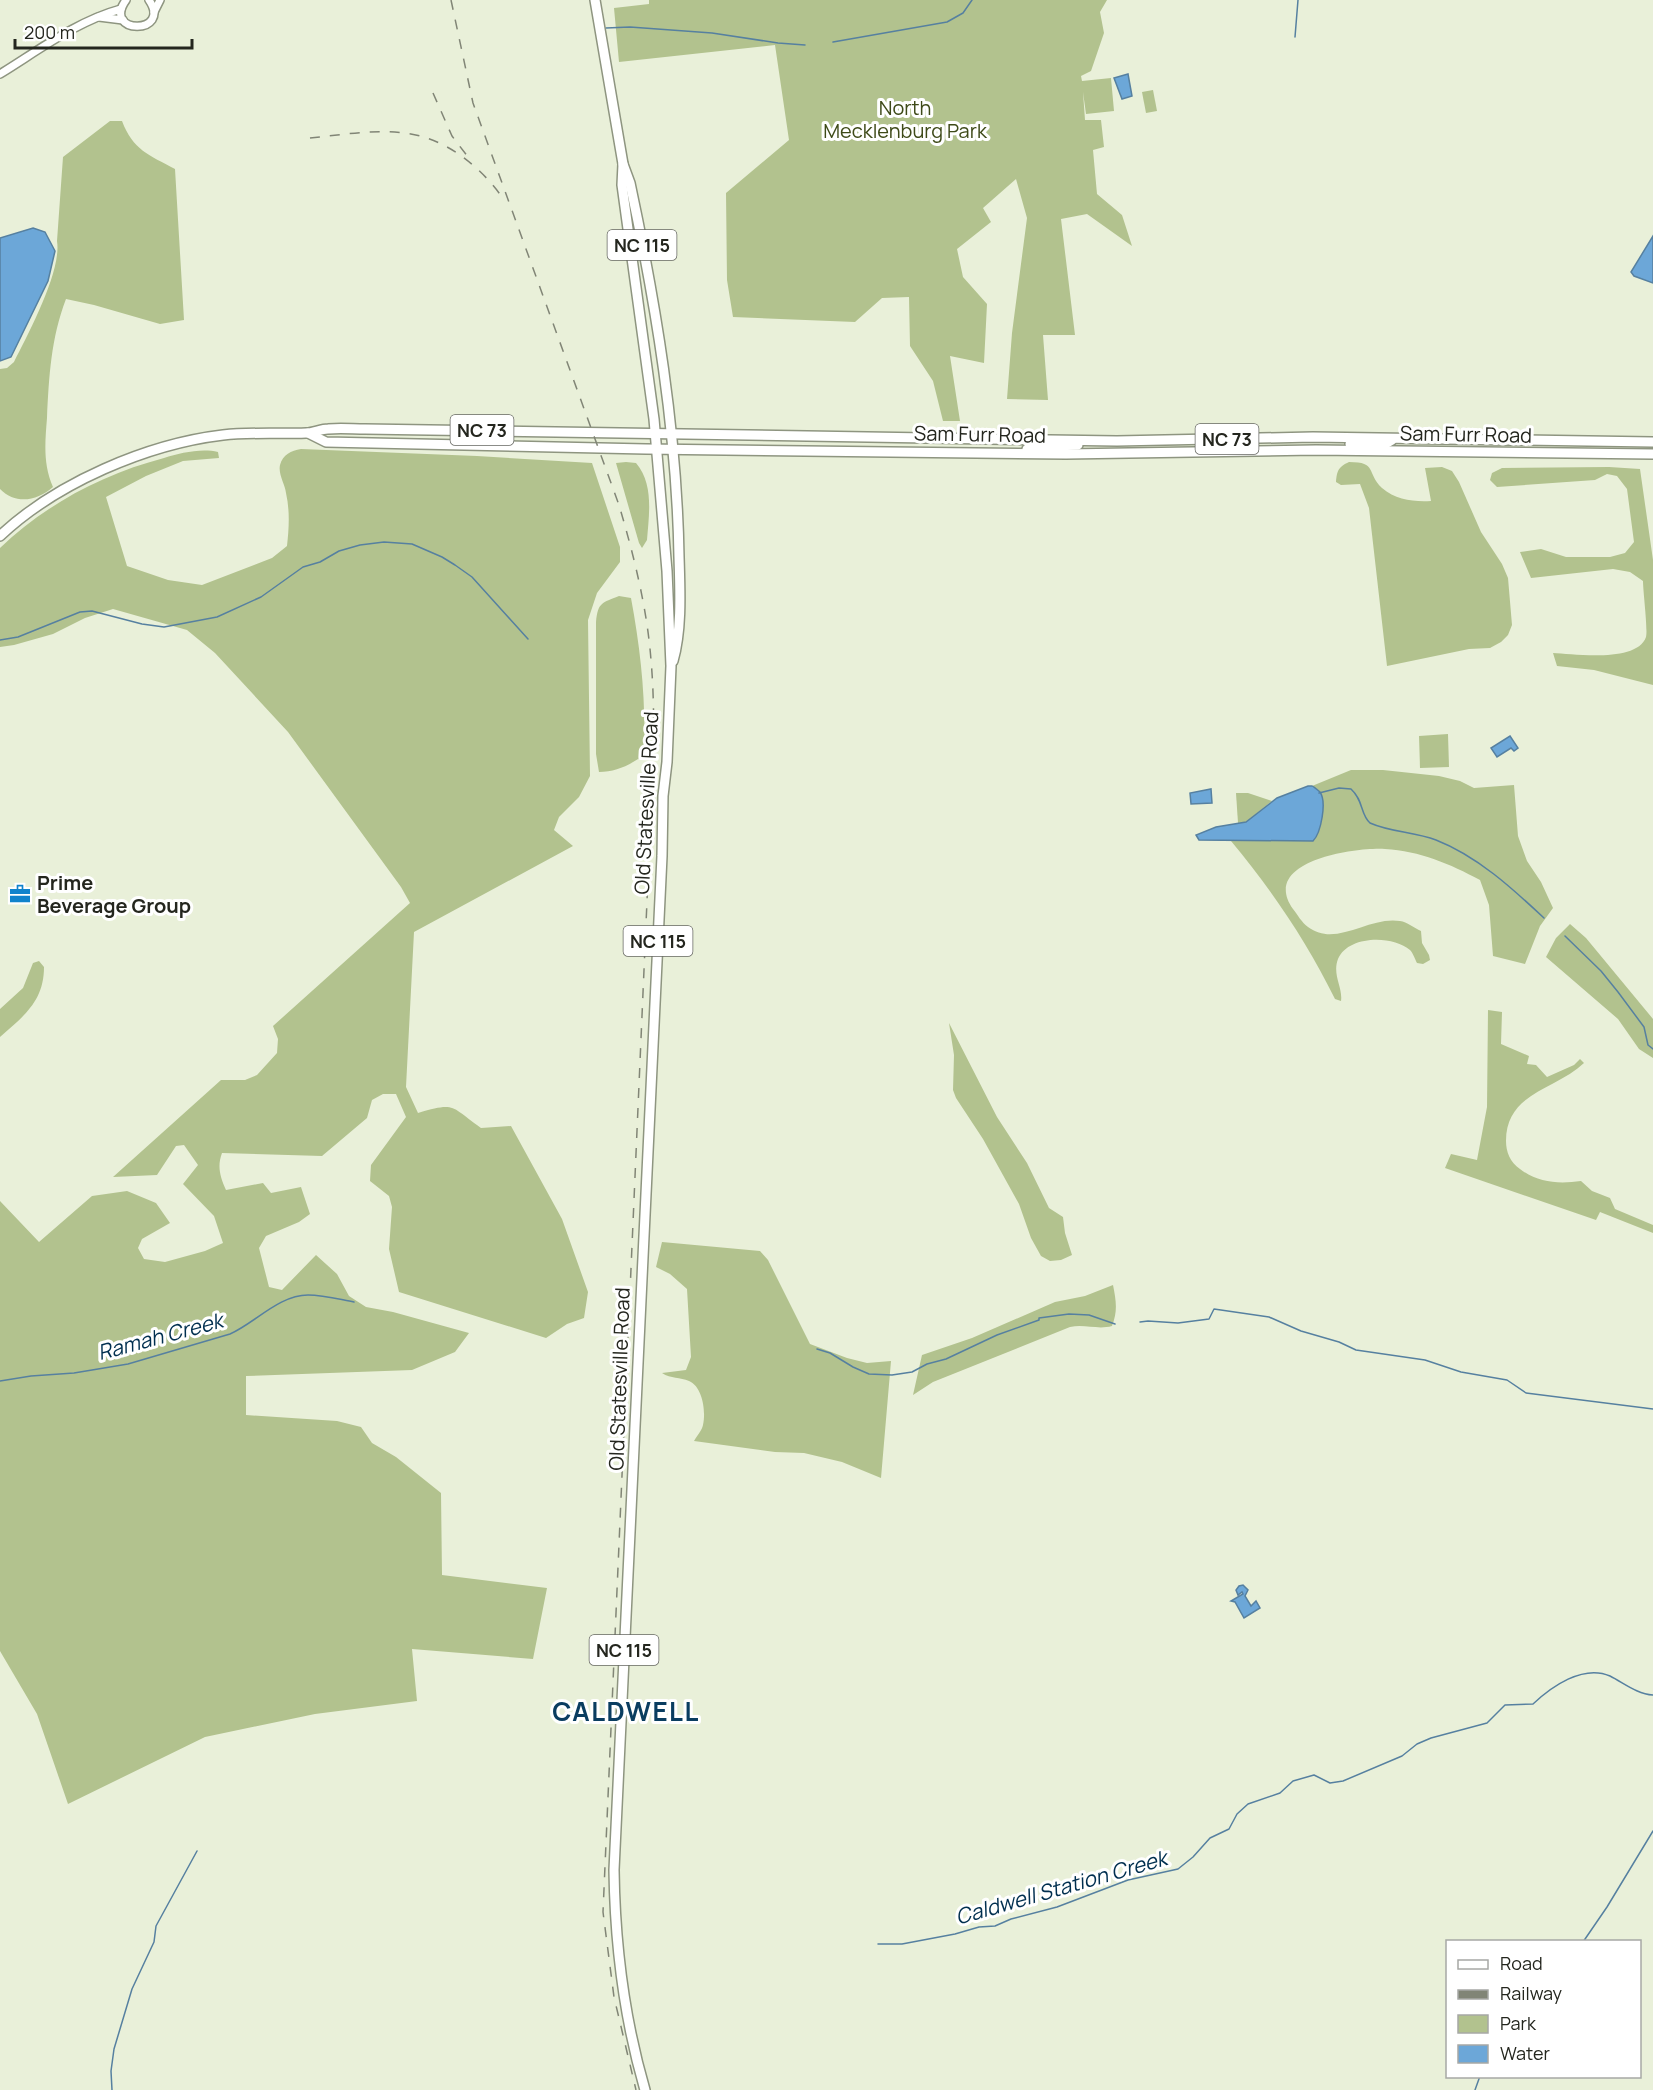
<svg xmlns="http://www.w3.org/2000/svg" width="1653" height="2090" font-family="Manrope,sans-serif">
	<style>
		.green { fill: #b2c28e }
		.water { fill: #6ca7d8; stroke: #5680a0; stroke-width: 1.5 }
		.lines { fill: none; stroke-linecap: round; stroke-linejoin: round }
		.stream { stroke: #5680a0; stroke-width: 1.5 }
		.minor-casing { stroke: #8e9580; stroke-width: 10 }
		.major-casing { stroke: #8e9580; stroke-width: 12 }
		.minor { stroke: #fff; stroke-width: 7 }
		.major { stroke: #fff; stroke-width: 9 }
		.rail { stroke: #818576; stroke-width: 1.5; stroke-dasharray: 10 10; stroke-linecap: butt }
		.labels { text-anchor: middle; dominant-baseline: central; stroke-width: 6; stroke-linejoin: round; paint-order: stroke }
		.shield { fill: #fff; stroke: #666762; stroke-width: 1.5 }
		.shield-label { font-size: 18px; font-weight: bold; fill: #24261e }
		.park-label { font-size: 20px; fill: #3e4a18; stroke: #fff }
		.street-label { font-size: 20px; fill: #24261e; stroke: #fff }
		.poi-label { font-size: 20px; font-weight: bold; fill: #24261e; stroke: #fff; text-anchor: start }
		.water-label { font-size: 21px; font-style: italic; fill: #002f4f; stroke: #fff }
		.district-label { font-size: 26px; font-weight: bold; letter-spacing: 1.5px; fill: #0a3d60; stroke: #fff }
	</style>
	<rect width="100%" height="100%" fill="#e9f0d9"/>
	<!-- green -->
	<g class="green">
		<polygon points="649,0 1107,0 1100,12 1104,33 1091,71 1081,76 1082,81 1111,78 1114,111 1086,114 1083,92 1085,120 1101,120 1104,147 1093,150 1097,194 1122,215 1132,246 1087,214 1061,219 1075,335 1043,335 1048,400 1007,399 1012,333 1027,218 1016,179 983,208 991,222 957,249 963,277 987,304 984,363 950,356 960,421 943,421 933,381 910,346 909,297 882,298 855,322 733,317 727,280 726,193 789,140 775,45 619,62 614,8 649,4"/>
		<polygon points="1153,90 1157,111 1146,113 1142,92"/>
		<path d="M110 121H122C133 150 149 155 175 169L184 320 160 324 94 305 66 299C51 338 49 377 47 418 45 443 43 464 53 487 37 501 16 505 0 489V369L7 368 14 362C28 334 62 271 57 241L63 157Z"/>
		<path d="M301 449 477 456 592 463 620 547V562L597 593 588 620 590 776 579 797 559 817 554 830 573 846 414 932 406 1087 418 1113C456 1102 450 1106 481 1128L511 1126 562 1219 588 1292 584 1318 567 1324 546 1338 399 1292 389 1249 392 1207 389 1196 370 1181 371 1165 406 1117 396 1094H383L372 1100 367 1118 322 1156 222 1153C217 1166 220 1177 226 1190L263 1183 271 1193 301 1187 310 1214 299 1222 266 1236 259 1248 269 1287 282 1290 316 1255 337 1274 349 1296 366 1307 393 1312 469 1333 455 1352 412 1370 246 1376V1415L337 1421 361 1427 372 1443 396 1457 441 1493 442 1575 547 1588 533 1659 412 1649 417 1701 315 1714 205 1737 68 1804 37 1714 0 1651V1201L39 1242 92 1196 127 1191 156 1203 170 1223 142 1239 138 1248 144 1259 165 1262 205 1251 223 1243 214 1216 183 1184 198 1165 184 1145 176 1146 157 1175 113 1177 221 1080H245L257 1075 277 1053 278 1039 273 1026 410 903 401 887 288 732 215 653 187 630 113 609 85 618 53 634 14 645 0 647V548C46 504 103 474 164 458 180 453 201 448 218 452L219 458 183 461 146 476 106 497 127 566 168 580 202 585 272 558 287 546C289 528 290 511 286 493 285 484 278 474 280 465 283 454 291 451 301 449Z"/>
		<path d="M626 462 636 463C654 484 649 514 647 540L642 548 639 543 616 463Z"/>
		<path d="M1349 462C1378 462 1366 473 1382 488 1396 500 1414 502 1431 501L1425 468 1442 467 1452 471 1459 482 1481 532 1502 564 1508 578 1512 625 1508 635 1501 642 1490 648 1469 649 1387 666 1369 508 1360 484 1341 485 1336 482C1337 471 1338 467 1349 462Z"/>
		<path d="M1609 467 1640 469 1653 560V685L1594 670 1557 666 1553 653C1574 654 1637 663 1646 637 1648 630 1643 591 1643 581L1630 572 1613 569 1531 578 1520 552 1541 549 1566 557H1610L1625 553 1634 542 1627 489 1617 476 1607 474 1595 480 1497 487 1490 480 1492 473 1502 468Z"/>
		<path d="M619 596 631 598C641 652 646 700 644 755 630 765 616 772 599 772L596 754V622C598 602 602 603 619 596Z"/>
		<polygon points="1448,734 1449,767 1420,768 1419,736"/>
		<path d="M1351 770H1383L1439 776 1460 781 1474 788 1514 785 1518 836 1527 861 1541 882 1553 908 1540 926 1525 964 1493 956 1489 905 1480 880C1450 864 1420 851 1385 849 1355 847 1259 861 1293 909 1297 914 1302 923 1308 927 1336 948 1368 916 1400 921 1407 922 1414 928 1421 931L1422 943 1429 955 1430 960 1423 964 1417 963C1415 959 1413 953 1410 950 1393 935 1348 935 1338 959 1332 975 1343 987 1341 1001L1335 999C1307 942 1272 890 1231 841H1313C1321 834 1326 802 1320 792 1318 789 1315 788 1312 786Z"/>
		<polygon points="1236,793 1248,793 1272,801 1246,822 1238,823"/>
		<polygon points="1570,924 1586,938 1653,1019 1653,1058 1639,1049 1618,1019 1546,957 1556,938"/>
		<path d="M39 961 44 967C44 1001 24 1016 0 1037V1009L23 988 33 963Z"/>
		<path d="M1488 1010 1502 1012 1501 1044 1529 1056 1527 1064 1536 1065 1547 1077 1574 1065 1580 1059 1584 1063C1556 1090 1506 1092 1506 1141 1506 1152 1510 1162 1520 1169 1538 1183 1559 1184 1581 1181L1592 1191 1610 1198 1615 1209 1653 1225V1233L1600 1212 1596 1220 1445 1168 1451 1154 1477 1160 1487 1107Z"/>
		<polygon points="949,1023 997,1117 1027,1163 1049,1208 1063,1217 1065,1233 1072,1255 1061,1260 1050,1261 1041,1256 1031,1238 1019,1204 983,1139 956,1098 953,1090 954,1055"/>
		<path d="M662 1242 760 1251 768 1260 810 1344 847 1358 867 1363 891 1361 881 1478 842 1462 804 1453 775 1452 694 1441C697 1436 702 1430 703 1425 706 1412 703 1387 689 1381 680 1377 671 1379 662 1373L686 1370 691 1357 687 1289 670 1274 656 1267Z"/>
		<path d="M1113 1285C1116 1300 1118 1311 1112 1326 1098 1330 1085 1324 1070 1327L933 1382 913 1395 922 1355 972 1338 1055 1302 1085 1296Z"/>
	</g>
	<!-- water -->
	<g class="water">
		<polygon points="1128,74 1132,96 1122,99 1114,78"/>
		<polygon points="33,228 45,232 55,251 48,281 11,357 0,361 0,238"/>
		<polygon points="1653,236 1653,283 1634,276 1631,272"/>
		<polygon points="1510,736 1518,748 1514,751 1511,748 1497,757 1491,748"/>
		<path d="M1308 786H1312C1313 786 1320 792 1320 792 1327 802 1321 833 1313 841L1199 840 1196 835 1216 827 1246 822 1277 798Z"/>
		<polygon points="1211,789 1212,803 1191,804 1190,793"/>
		<polygon points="1243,1585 1248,1590 1245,1596 1251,1606 1256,1601 1260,1608 1244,1618 1235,1602 1231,1601 1243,1594 1242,1592 1238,1595 1236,1590 1239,1586"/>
	</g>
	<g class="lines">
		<!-- stream -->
		<g class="stream">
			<polyline points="606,28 630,27 712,33 778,43 805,45"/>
			<polyline points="1295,37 1298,0"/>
			<polyline points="833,42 947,22 963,13 972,0"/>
			<polyline points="0,640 18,637 80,612 92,611 142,624 164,627 217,617 261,597 303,567 320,562 339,551 360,545 384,542 412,544 442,557 455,565 472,577 528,639"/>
			<path d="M1319 793 1339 788 1351 789C1364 801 1360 814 1370 823 1390 832 1414 832 1436 840 1477 856 1512 888 1544 918"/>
			<polyline points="1565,936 1601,971 1618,992 1644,1027 1648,1045 1653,1049"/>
			<polyline points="1140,1322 1148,1321 1178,1323 1209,1319 1214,1309 1269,1317 1301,1331 1339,1342 1356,1350 1425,1360 1461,1372 1507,1380 1526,1393 1653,1409"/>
			<polyline points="817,1349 830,1353 853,1367 869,1374 892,1375 912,1372 927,1364 946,1359 997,1335 1039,1320 1039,1318 1069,1314 1089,1315 1115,1324"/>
			<path d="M0 1381 31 1376 74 1373 128 1364 230 1334C255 1323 279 1295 308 1295 323 1295 338 1299 354 1302"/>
			<polyline points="1583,1942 1607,1907 1653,1831"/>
			<path d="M878 1944H902L955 1934 979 1927 995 1926 1011 1919 1057 1907 1128 1880 1178 1869 1193 1857 1210 1838 1229 1829 1237 1814 1248 1804 1280 1793 1293 1781 1314 1775 1330 1783 1343 1781 1402 1756 1417 1744 1431 1738 1487 1723 1505 1705 1533 1704C1551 1687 1583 1664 1610 1676 1624 1683 1637 1694 1653 1695"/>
			<polyline points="112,2090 111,2071 114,2049 132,1989 154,1942 156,1926 197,1851"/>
			<polyline points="1475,2090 1480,2076"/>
		</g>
		<defs>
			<g id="minor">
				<path d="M126 0C101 35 173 35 149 0"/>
				<polyline points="154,12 160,0"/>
				<polyline points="99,17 123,20"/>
				<path d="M0 74C39 50 77 21 121 9"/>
			</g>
			<g id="major">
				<path d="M595 0 623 164 630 183C656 305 677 432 679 557 680 591 682 629 673 661"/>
				<path d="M623 164 622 185 654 419 667 571 671 666 667 762 663 796 662 856 614 1870C615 1945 624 2018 645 2090"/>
				<polyline points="308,433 326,442 646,449 1066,454 1316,450 1653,454"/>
				<polyline points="1350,444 1385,444 1392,440"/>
				<polyline points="1027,449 1035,447 1078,445"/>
				<path d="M0 536C56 483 147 444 223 435 251 432 278 434 306 433 313 433 321 429 328 429 340 428 353 429 365 429L1117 441 1313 437 1653 442"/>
			</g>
		</defs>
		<!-- minor casing -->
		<use href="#minor" class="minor-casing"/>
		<!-- major casing -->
		<use href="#major" class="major-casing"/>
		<!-- minor -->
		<use href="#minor" class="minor"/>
		<!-- major -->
		<use href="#major" class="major"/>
		<!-- rail -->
		<g class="rail">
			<path d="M451 0 473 103 619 505C634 556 647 608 651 660 654 694 654 728 653 763L603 1912 614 1997 636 2090"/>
			<polyline points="433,93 452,136 468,157"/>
			<path d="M310 138C341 135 373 129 404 133 444 137 480 166 502 197"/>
		</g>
	</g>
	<!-- icons -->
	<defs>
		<symbol id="office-bare" viewBox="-9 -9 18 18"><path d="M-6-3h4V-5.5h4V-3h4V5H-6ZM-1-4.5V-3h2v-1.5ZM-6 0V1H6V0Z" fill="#1183cc" stroke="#fff" stroke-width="2.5" paint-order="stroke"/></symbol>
	</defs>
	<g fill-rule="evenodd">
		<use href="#office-bare" x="5" y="879" width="30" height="30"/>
	</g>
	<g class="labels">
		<!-- shield labels -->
		<g class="shield">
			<rect x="607.5" y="230" width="69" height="30" rx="4.5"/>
			<rect x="450.5" y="415" width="63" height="30" rx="4.5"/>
			<rect x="1195.5" y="424" width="63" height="30" rx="4.5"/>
			<rect x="623.5" y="926" width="69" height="30" rx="4.5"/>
			<rect x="589.5" y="1635" width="69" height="30" rx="4.5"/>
		</g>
		<g class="shield-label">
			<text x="642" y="245">NC 115</text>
			<text x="482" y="430">NC 73</text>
			<text x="1227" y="439">NC 73</text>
			<text x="658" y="941">NC 115</text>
			<text x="624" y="1650">NC 115</text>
		</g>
		<!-- park labels -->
		<g class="park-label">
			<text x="905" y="107">North<tspan x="905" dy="23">Mecklenburg Park</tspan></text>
		</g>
		<!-- street labels -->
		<g class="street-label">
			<text transform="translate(980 434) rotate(1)">Sam Furr Road</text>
			<text transform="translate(1466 434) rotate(1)">Sam Furr Road</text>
			<text transform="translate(646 803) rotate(-87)">Old Statesville Road</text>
			<text transform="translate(619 1379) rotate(-88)">Old Statesville Road</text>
		</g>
		<!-- poi labels -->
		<g class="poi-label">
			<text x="37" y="882">Prime<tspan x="37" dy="23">Beverage Group</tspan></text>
		</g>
		<!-- water labels -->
		<g class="water-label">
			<text transform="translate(160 1336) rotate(-15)">Ramah Creek</text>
			<text transform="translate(1061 1887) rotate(-16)">Caldwell Station Creek</text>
		</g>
		<!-- district labels -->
		<g class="district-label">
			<text x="626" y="1711">CALDWELL</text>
		</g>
	</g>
	<!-- legend -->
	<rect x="1446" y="1940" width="195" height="138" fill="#ffffff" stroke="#a7a8a5" stroke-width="1.5"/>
	<rect x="1458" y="1960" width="30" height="9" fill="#ffffff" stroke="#a7a8a5" stroke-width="1.5"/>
	<text x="1500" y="1970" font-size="18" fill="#24261e">Road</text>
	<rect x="1458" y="1990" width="30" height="9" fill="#818576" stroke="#a7a8a5" stroke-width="1.5"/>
	<text x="1500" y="2000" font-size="18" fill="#24261e">Railway</text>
	<rect x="1458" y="2015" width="30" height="18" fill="#b2c28e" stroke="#a7a8a5" stroke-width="1.5"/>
	<text x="1500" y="2030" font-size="18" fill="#24261e">Park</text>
	<rect x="1458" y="2045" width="30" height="18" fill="#6ca7d8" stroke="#a7a8a5" stroke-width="1.5"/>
	<text x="1500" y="2060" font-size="18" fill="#24261e">Water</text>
	<!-- scale -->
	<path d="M15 39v9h177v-9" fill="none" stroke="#24261e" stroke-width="3"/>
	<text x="24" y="39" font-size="18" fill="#24261e" stroke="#ffffff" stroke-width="4.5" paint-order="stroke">200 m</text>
</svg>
